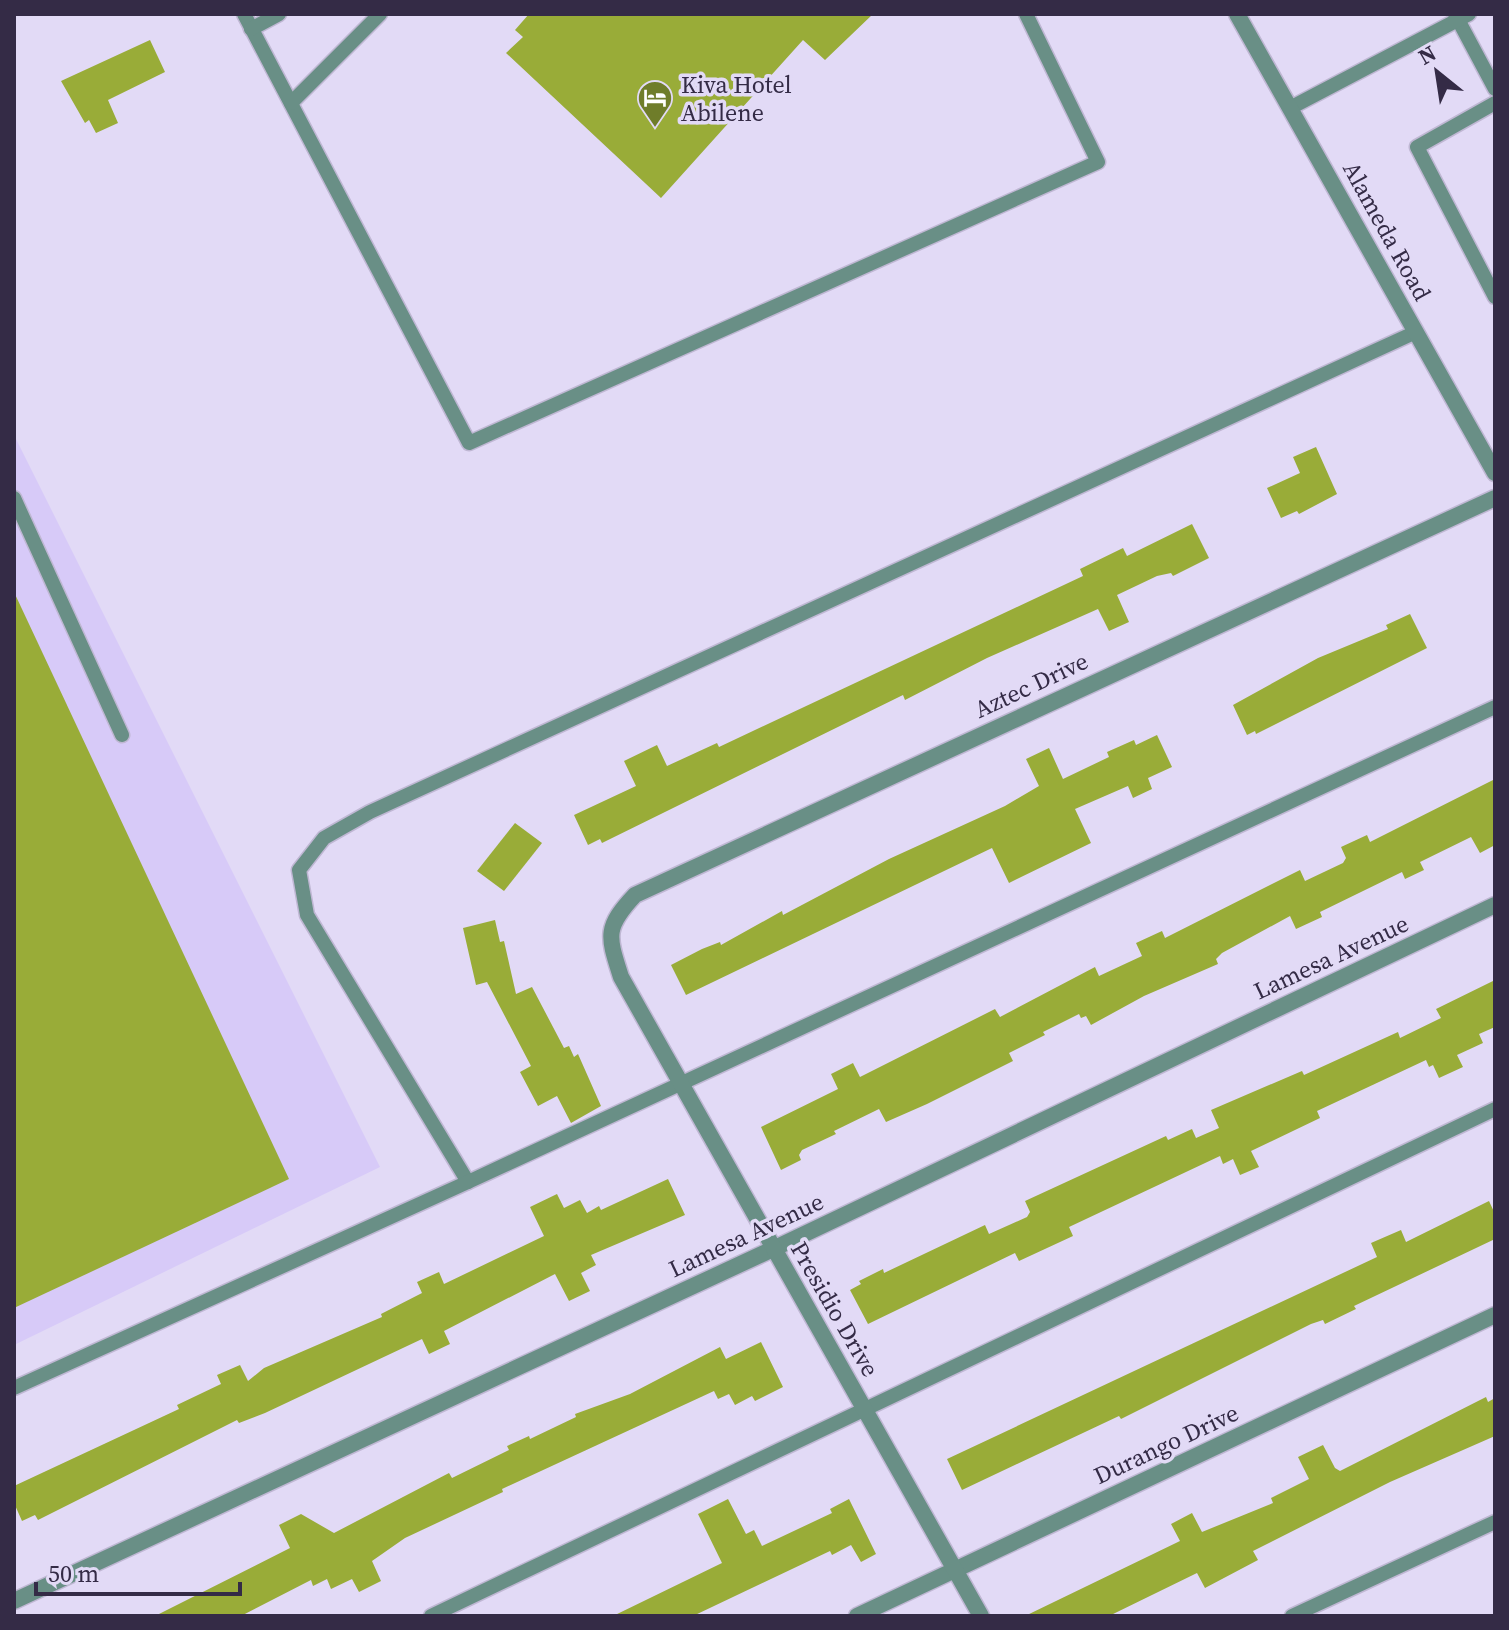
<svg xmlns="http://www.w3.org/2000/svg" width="1509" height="1630" font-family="'Source Serif 4',serif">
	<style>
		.built { fill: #d7caf8 }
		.building { fill: #99ac38 }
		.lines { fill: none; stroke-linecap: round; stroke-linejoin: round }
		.lane-casing { stroke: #bfb7d3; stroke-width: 17 }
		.street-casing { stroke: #bfb7d3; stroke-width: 19 }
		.lane { stroke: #698f86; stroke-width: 14 }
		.street { stroke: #698f86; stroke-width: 16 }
		.labels { text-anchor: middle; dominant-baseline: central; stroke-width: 7; stroke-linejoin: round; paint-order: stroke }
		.poi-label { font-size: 24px; fill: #342b46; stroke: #e2daf6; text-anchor: start }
		.street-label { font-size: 24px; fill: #342b46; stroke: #e2daf6 }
	</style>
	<rect width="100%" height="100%" fill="#e2daf6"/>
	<!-- built -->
	<polygon class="built" points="14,435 380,1167 14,1345"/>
	<!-- building -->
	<g class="building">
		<polygon points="529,14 873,14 825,60 803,40 661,198 506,53 523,37 515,30"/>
		<polygon points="150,40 165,72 108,100 118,123 96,133 89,120 85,123 61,81"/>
		<polygon points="1316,447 1337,494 1299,514 1297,511 1281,518 1267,488 1300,473 1293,457"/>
		<polygon points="1192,524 1209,558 1173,576 1171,573 1157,576 1117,595 1129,622 1109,631 1098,609 987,658 905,700 903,695 602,843 600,839 588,845 574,815 636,786 624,761 657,745 667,766 717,743 719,747 1083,576 1080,569 1123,548 1127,556"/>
		<polygon points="14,592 289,1179 14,1308"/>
		<polygon points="1410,614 1427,648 1256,734 1255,731 1247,735 1233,705 1318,658 1388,629 1386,625"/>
		<polygon points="1157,735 1172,767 1148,778 1152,789 1133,798 1128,786 1075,809 1091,843 1009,883 992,848 686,995 671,965 702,949 720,942 721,945 782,911 783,915 889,859 1005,806 1039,786 1026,759 1049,748 1063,779 1109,757 1107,752 1134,740 1136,745"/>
		<polygon points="1495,779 1495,845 1480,853 1471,837 1420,862 1424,870 1405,879 1402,872 1320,912 1322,917 1296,929 1290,916 1222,953 1216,959 1218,964 1144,996 1091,1025 1086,1016 1081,1018 1079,1014 1043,1032 1045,1035 1009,1053 1013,1061 927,1104 886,1122 879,1109 834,1131 836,1134 802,1150 799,1155 801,1160 781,1170 761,1127 838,1089 831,1074 853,1063 860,1077 995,1009 1000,1017 1095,967 1099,976 1142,956 1136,943 1162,931 1165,938 1300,870 1305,881 1343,863 1346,858 1341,847 1367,835 1370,842"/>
		<polygon points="515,823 542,843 504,891 477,871"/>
		<polygon points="495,920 500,942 504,941 516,994 532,987 564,1048 569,1046 574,1057 578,1054 601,1106 571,1123 557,1096 538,1106 520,1072 531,1066 487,982 476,985 463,928"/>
		<polygon points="1495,980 1495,1027 1479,1034 1483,1043 1457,1055 1463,1067 1439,1078 1433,1065 1429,1067 1426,1060 1317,1111 1320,1118 1251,1151 1259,1167 1240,1175 1233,1159 1223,1164 1220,1156 1069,1227 1073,1236 1019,1261 1015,1253 868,1324 850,1290 861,1284 859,1281 883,1269 884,1273 985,1225 989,1234 1027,1217 1030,1212 1025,1201 1166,1136 1168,1140 1192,1129 1196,1138 1219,1128 1211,1110 1302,1071 1304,1075 1398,1032 1400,1038 1441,1018 1436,1009"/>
		<polygon points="668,1179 685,1215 591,1255 596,1265 581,1273 590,1291 569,1301 555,1274 444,1331 450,1344 429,1354 422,1339 265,1413 239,1423 237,1420 38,1520 35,1515 22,1521 14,1503 14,1486 179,1409 177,1405 221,1384 217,1375 240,1365 248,1381 264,1368 382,1317 381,1314 422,1293 417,1282 439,1272 444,1284 544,1236 530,1207 557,1194 564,1208 580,1200 587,1213 599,1206 601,1210"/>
		<polygon points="1489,1201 1495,1214 1495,1239 1354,1306 1356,1309 1325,1324 1323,1320 1311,1324 1121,1419 1119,1416 962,1490 947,1459 1377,1257 1371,1243 1401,1230 1406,1242"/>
		<polygon points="761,1342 783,1387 755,1401 752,1396 735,1405 729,1394 718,1399 714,1391 502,1489 503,1492 405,1538 372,1561 381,1581 359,1592 352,1579 331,1589 327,1579 313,1586 311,1580 241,1616 155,1616 290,1548 279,1525 301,1514 334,1533 449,1473 452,1478 509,1450 507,1446 529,1436 530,1439 576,1417 575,1414 630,1394 720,1347 726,1359"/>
		<polygon points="1486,1397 1488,1402 1495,1398 1495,1436 1390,1482 1253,1551 1258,1560 1205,1588 1197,1573 1109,1616 1025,1616 1180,1541 1171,1524 1192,1513 1202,1532 1273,1503 1271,1498 1309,1479 1298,1457 1323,1445 1335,1468 1340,1471"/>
		<polygon points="728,1499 746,1534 754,1530 762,1546 832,1513 830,1509 849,1499 876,1554 861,1562 851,1545 832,1555 830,1551 693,1616 613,1616 722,1563 698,1514"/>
	</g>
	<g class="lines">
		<defs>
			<g id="lane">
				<polyline points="244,14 469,443 1098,162 1026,14"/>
				<polyline points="1455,14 1495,89"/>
				<polyline points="251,29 279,14"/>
				<polyline points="291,103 380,14"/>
				<polyline points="1495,103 1417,147 1495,297"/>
				<polyline points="1290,108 1469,14"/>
				<polyline points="14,498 122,735"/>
				<polyline points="468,1182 307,915 299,870 324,838 370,812 1416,332"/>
				<polyline points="14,1388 468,1182 1495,707"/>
				<polyline points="431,1616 1495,1109"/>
				<polyline points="1292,1616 1495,1522"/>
			</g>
			<g id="street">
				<polyline points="1237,14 1495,473"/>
				<polyline points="14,1601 773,1249 1495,905"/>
				<polyline points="857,1616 1495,1315"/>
				<path d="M981 1616 621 977C608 936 604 928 635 895L1495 498"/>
			</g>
		</defs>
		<!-- lane casing -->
		<use href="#lane" class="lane-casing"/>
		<!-- street casing -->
		<use href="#street" class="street-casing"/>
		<!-- lane -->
		<use href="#lane" class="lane"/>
		<!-- street -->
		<use href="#street" class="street"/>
	</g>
	<!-- icons -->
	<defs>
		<symbol id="hotel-pin" viewBox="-11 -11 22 30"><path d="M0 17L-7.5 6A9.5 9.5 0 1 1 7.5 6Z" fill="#6f7d2a" stroke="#e2daf6"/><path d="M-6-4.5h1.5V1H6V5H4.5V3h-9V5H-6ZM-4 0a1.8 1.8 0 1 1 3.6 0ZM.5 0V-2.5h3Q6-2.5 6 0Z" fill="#fff"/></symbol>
	</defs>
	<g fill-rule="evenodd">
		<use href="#hotel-pin" x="635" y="78" width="40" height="54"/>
	</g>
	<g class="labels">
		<!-- poi labels -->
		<g class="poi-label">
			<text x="681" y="84">Kiva Hotel<tspan x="681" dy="28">Abilene</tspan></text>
		</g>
		<!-- street labels -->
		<g class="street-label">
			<text transform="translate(1387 231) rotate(61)">Alameda Road</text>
			<text transform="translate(1031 685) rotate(-25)">Aztec Drive</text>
			<text transform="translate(1331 957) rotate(-25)">Lamesa Avenue</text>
			<text transform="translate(746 1235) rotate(-25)">Lamesa Avenue</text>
			<text transform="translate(835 1309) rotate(60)">Presidio Drive</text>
			<text transform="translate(1166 1444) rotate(-25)">Durango Drive</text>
		</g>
	</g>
	<!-- border -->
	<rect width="1509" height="1630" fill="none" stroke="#342b46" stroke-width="32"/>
	<!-- north arrow -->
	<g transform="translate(1437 72) rotate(330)" stroke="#e2daf6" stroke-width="6" paint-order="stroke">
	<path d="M0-6L14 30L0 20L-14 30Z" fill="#342b46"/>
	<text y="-12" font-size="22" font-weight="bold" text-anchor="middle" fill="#342b46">N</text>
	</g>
	<!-- scale -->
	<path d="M36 1582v12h204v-12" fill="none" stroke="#342b46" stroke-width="4"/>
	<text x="48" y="1582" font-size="24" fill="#342b46" stroke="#e2daf6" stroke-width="6" paint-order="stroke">50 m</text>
</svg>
